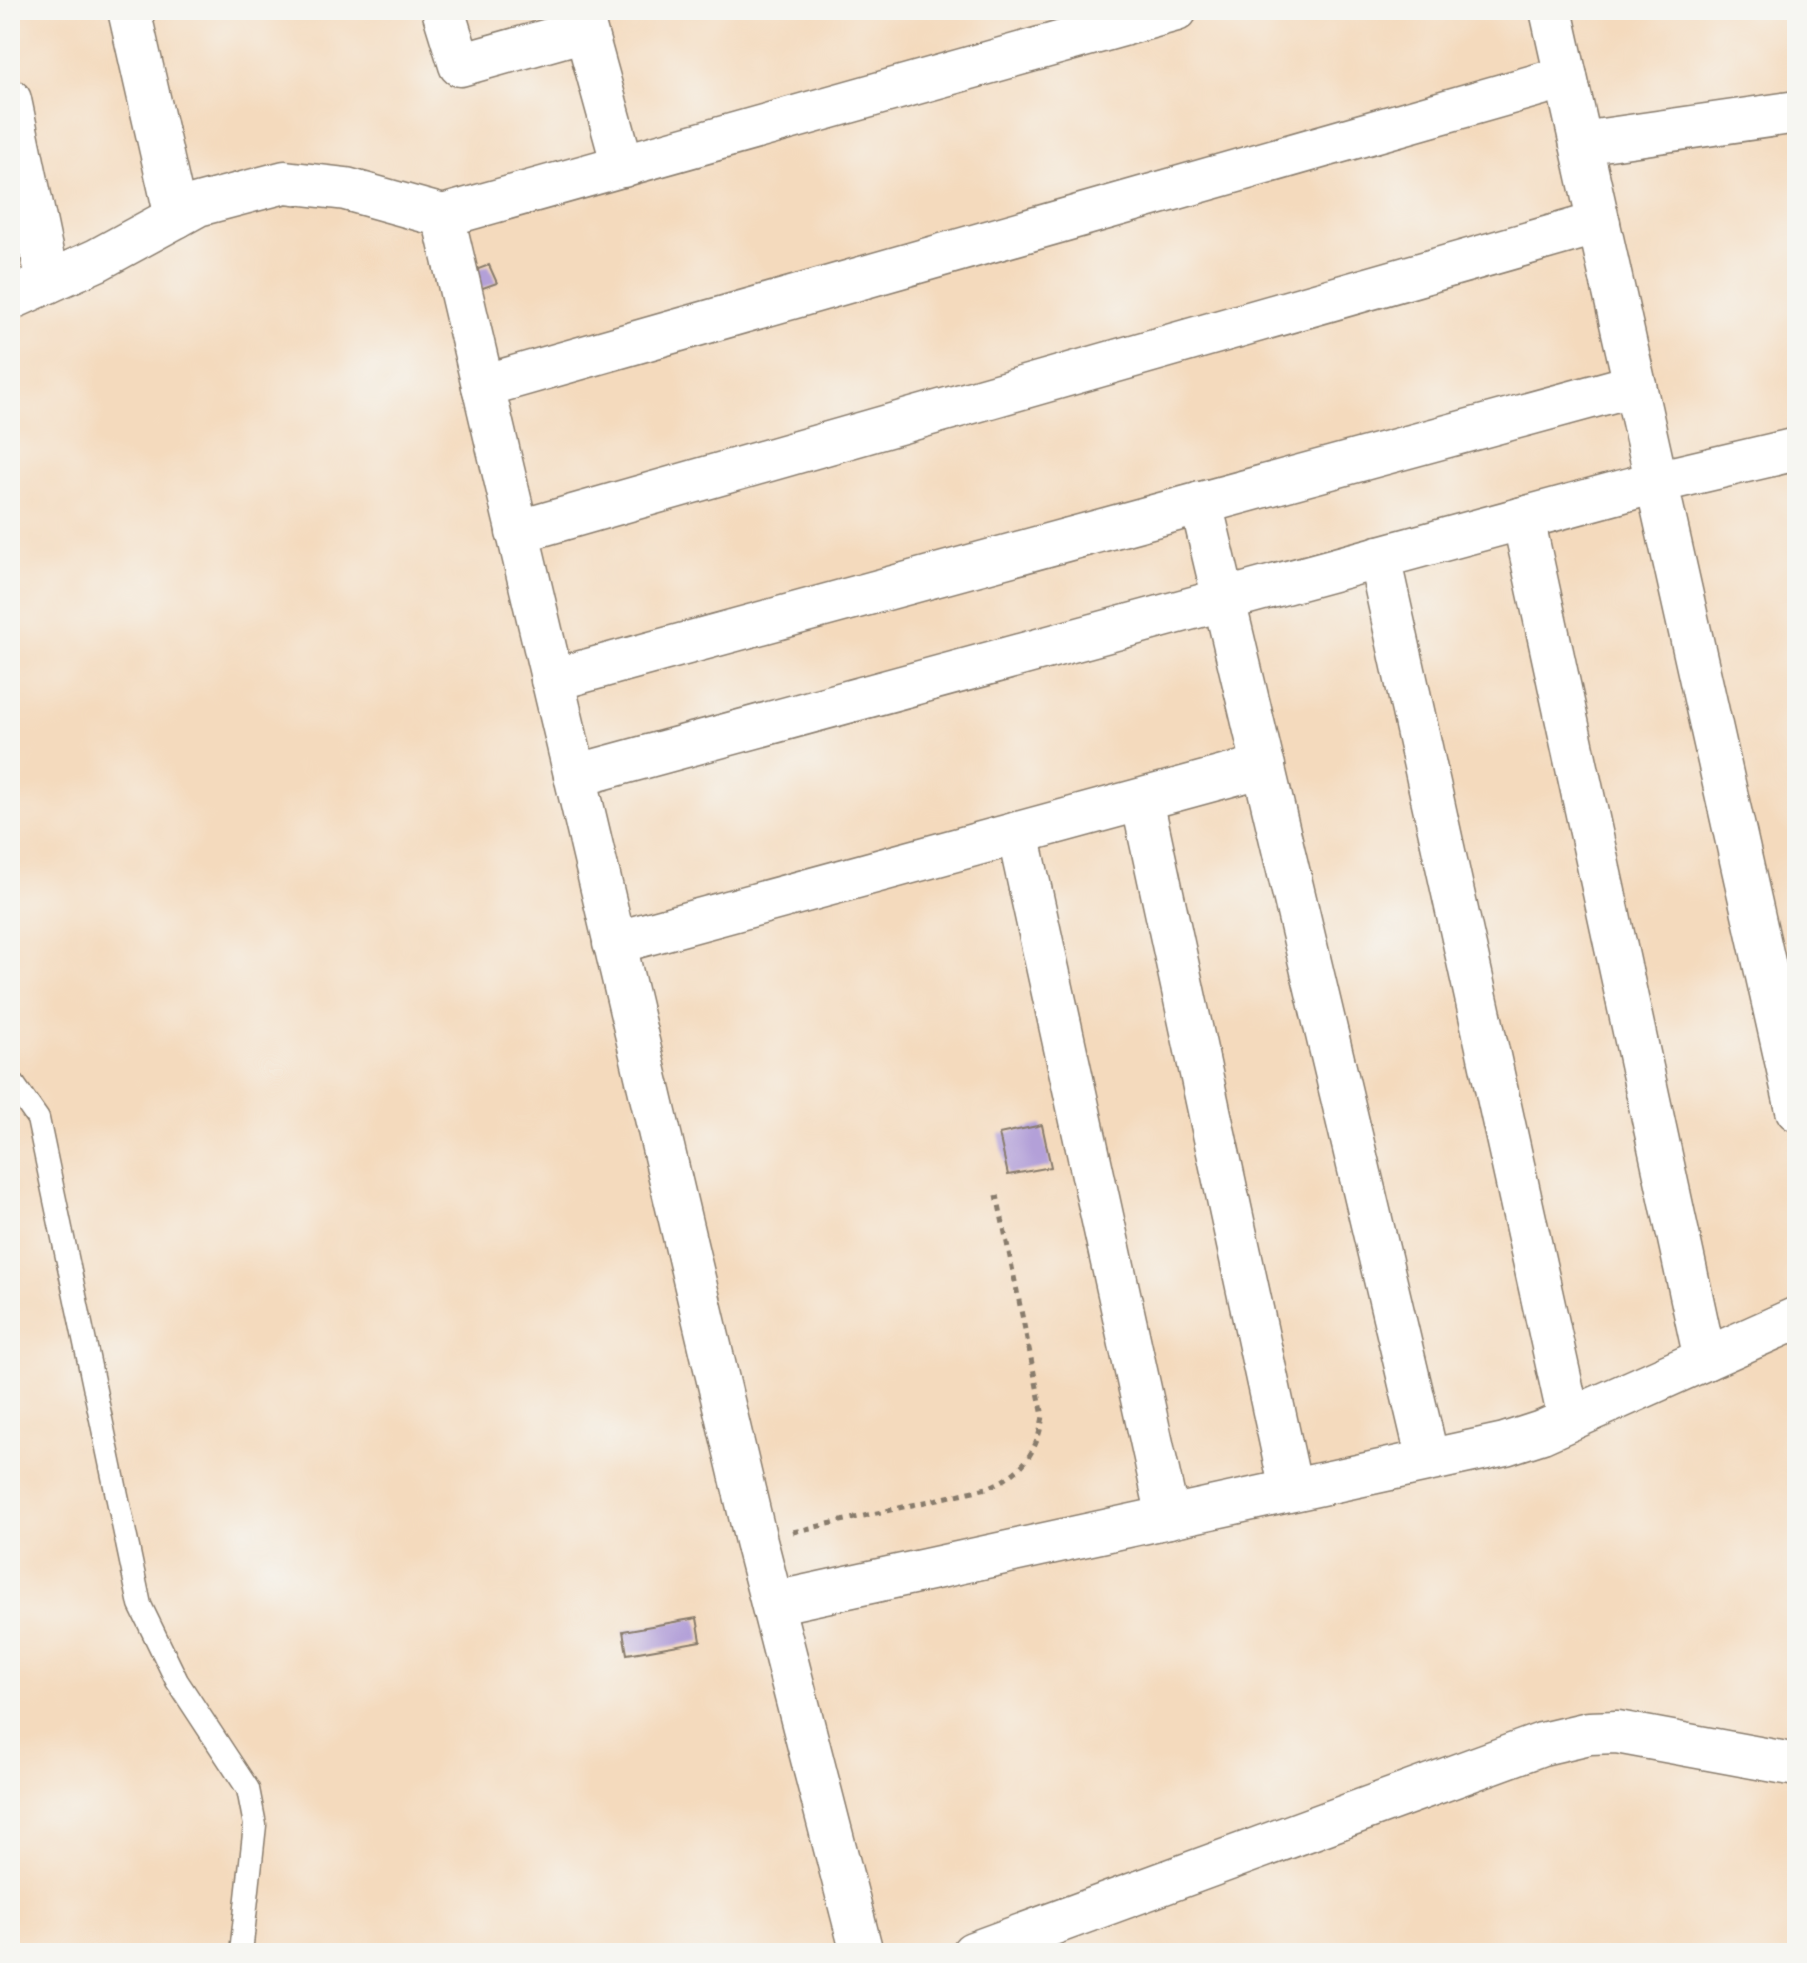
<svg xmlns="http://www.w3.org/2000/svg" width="1807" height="1963" font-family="Kalam,sans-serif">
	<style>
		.building { fill: #b3a0d8 }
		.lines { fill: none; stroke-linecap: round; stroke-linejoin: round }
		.service-casing { stroke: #887b6c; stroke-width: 25 }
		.minor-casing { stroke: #887b6c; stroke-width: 45 }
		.path { stroke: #887b6c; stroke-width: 5; stroke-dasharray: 6 6; stroke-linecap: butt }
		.service { stroke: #fff; stroke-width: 22 }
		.minor { stroke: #fff; stroke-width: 42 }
	</style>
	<rect width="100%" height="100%" fill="#f6f6f2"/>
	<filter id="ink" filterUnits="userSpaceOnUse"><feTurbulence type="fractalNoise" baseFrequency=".0125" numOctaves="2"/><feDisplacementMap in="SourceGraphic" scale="16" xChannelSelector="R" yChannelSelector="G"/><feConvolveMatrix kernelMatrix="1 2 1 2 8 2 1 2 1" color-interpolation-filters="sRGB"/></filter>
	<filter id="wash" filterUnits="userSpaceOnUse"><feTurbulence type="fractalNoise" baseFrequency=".006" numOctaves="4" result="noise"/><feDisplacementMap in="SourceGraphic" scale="32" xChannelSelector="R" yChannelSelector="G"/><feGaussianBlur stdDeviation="1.8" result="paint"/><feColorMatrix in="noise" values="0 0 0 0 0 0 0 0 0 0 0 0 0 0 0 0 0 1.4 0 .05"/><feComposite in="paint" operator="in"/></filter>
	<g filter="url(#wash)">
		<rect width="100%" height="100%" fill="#f4dabd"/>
		<g id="blocks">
			<!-- building -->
			<g class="building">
				<polygon points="489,265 497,283 480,289 473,271"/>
				<polygon points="1042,1125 1051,1167 1008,1175 999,1134"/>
				<polygon points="697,1618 701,1641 627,1654 623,1631"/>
			</g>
		</g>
	</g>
	<g filter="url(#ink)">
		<use href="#blocks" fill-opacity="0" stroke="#887b6c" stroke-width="2"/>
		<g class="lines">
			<defs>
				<polyline id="service" points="10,1079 38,1119 140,1605 177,1681 248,1789 255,1825 241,1953"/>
				<g id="minor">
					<polyline points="129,10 176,217"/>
					<polyline points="443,10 460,65 585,30"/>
					<polyline points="580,10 623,166"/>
					<polyline points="1551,10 1797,1110"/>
					<polyline points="10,100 48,282"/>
					<polyline points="1581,143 1797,112"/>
					<polyline points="443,216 756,1541 862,1953"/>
					<polyline points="10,299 97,260 198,205 285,182 346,189 443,216 1176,10"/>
					<polyline points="483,386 1566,77"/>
					<polyline points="1201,503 1428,1460"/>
					<polyline points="1523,518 1705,1359"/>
					<polyline points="517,532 1599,223"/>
					<polyline points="1379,557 1569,1419"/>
					<polyline points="552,680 1635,385"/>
					<polyline points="575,776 1656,482 1797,449"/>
					<polyline points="1142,800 1291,1490"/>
					<polyline points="1018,833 1168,1517"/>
					<polyline points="614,943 1264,766"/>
					<polyline points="774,1603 1505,1444 1542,1432 1797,1318"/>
					<polyline points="973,1953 1542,1744 1589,1733 1617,1732 1797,1765"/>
				</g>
			</defs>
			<!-- service casing -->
			<use href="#service" class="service-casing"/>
			<!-- minor casing -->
			<use href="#minor" class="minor-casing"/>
			<!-- path -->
			<path class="path" d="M793 1532 987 1488C1022 1474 1037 1453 1043 1416L997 1195"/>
			<!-- service -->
			<use href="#service" class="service"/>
			<!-- minor -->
			<use href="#minor" class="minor"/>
		</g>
	</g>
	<!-- margin -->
	<rect width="1807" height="1963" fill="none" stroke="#f6f6f2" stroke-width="40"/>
</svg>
